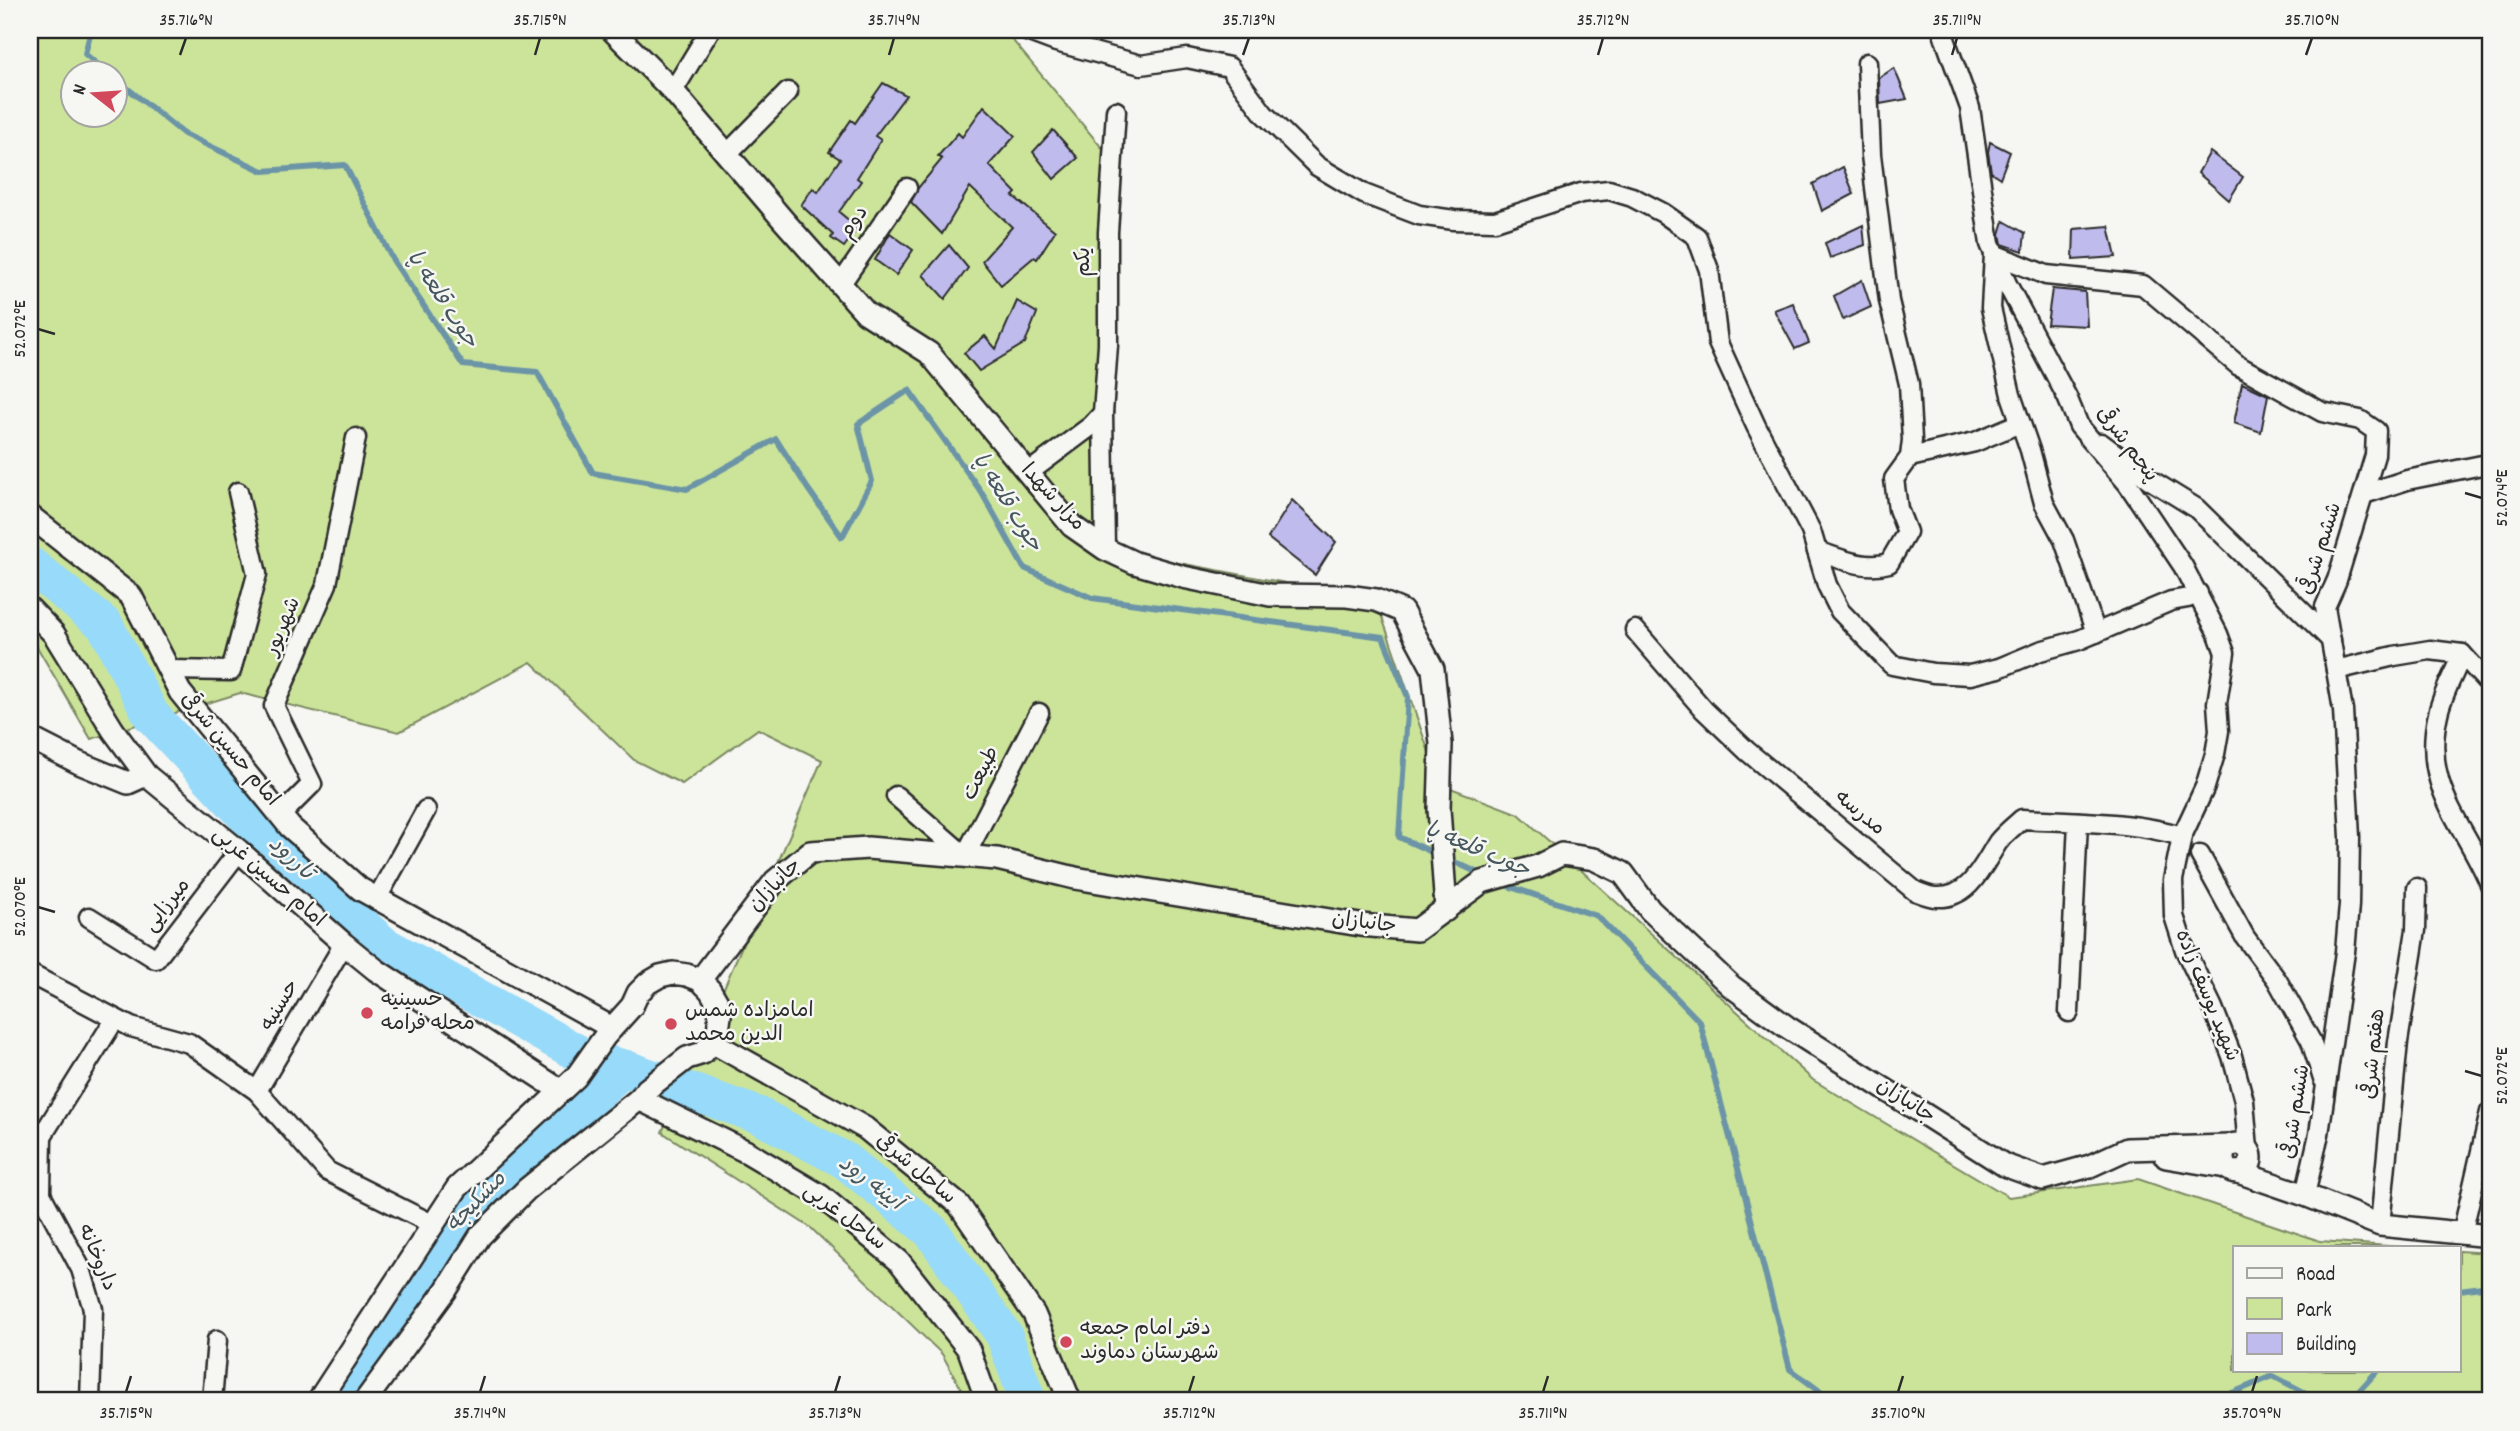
<svg xmlns="http://www.w3.org/2000/svg" width="2520" height="1431" font-family="Dekko,'Playpen Sans Arabic',sans-serif">
	<style>
		.green { fill: #cbe49a; stroke: #7b8862; stroke-width: 2; fill-rule: evenodd }
		.lines { fill: none; stroke-linecap: round; stroke-linejoin: round }
		.stream { stroke: #6c94a7; stroke-width: 6 }
		.river { stroke: #97daf9; stroke-width: 37 }
		.building { fill: #bfbbed; stroke: #2b2b2b; stroke-width: 2 }
		.minor-casing { stroke: #2b2b2b; stroke-width: 23 }
		.tertiary-casing { stroke: #2b2b2b; stroke-width: 26 }
		.minor { stroke: #f6f6f2; stroke-width: 18 }
		.tertiary { stroke: #f6f6f2; stroke-width: 21 }
		.ticks { fill: none; stroke: #2b2b2b; stroke-width: 2.5 }
		.poi-dot { fill: #d1495b; stroke: #f6f6f2; stroke-width: 2.5 }
		.labels { text-anchor: middle; dominant-baseline: central; stroke-width: 5; stroke-linejoin: round; paint-order: stroke }
		.street-label { font-size: 21px; fill: #2b2b2b; stroke: #f6f6f2 }
		.poi-label { font-size: 21px; fill: #2b2b2b; stroke: #f6f6f2; text-anchor: start }
		.water-label { font-size: 23px; font-style: italic; fill: #46575e; stroke: #f6f6f2 }
		.neatline { fill: none; stroke: #2b2b2b; stroke-width: 2.5 }
		.ticks-label { font-size: 18px; text-anchor: middle; fill: #2b2b2b }
	</style>
	<rect width="100%" height="100%" fill="#f6f6f2"/>
	<filter id="ink" filterUnits="userSpaceOnUse"><feTurbulence type="fractalNoise" baseFrequency=".0143" numOctaves="2"/><feDisplacementMap in="SourceGraphic" scale="14" xChannelSelector="R" yChannelSelector="G"/><feConvolveMatrix kernelMatrix="1 2 1 2 8 2 1 2 1" color-interpolation-filters="sRGB"/></filter>
	<g filter="url(#ink)">
		<!-- green -->
		<path class="green" d="M30 30H1004L1113 161 1105 549 1376 600 1440 784 1519 814 1813 1080 2009 1197 2138 1179 2320 1241 2402 1247H2235V1370H2459V1251L2490 1253V1401H968L942 1354 811 1228 662 1132 822 760 758 729 682 784 634 760 531 662 399 732 240 693 91 739 33 640 30 638ZM74 74H116V116H74Z"/>
		<g class="lines">
			<!-- stream -->
			<g class="stream">
				<polyline points="91,30 85,54 109,74"/>
				<polyline points="116,79 184,134 263,171 345,165 393,260 463,365 537,372 593,473 687,489 776,439 808,489 842,537 872,481 858,424 909,390 982,493 1024,568 1092,598 1383,637 1408,697 1399,837 1438,855"/>
				<polyline points="1448,859 1483,875"/>
				<polyline points="1499,883 1597,916 1700,1022 1790,1369 1833,1401"/>
				<polyline points="2459,1290 2490,1286"/>
				<polyline points="2213,1401 2273,1376 2321,1401"/>
				<polyline points="2350,1401 2378,1370"/>
			</g>
			<!-- river -->
			<g class="river">
				<polyline points="30,565 105,625 151,715 273,845 384,945 587,1058 624,1068 758,1115 844,1160 931,1231 1004,1335 1028,1401"/>
				<polyline points="340,1401 419,1282 447,1231 475,1201 624,1068"/>
			</g>
		</g>
		<!-- building -->
		<g class="building">
			<polygon points="1894,68 1907,99 1880,104 1879,78"/>
			<polygon points="883,83 906,95 875,136 881,140 857,178 861,181 839,212 858,228 844,247 831,238 833,235 801,205 813,188 818,192 840,159 829,152 851,120 855,123"/>
			<polygon points="984,106 1015,136 989,165 1016,193 1013,196 1055,231 1037,259 1034,257 1001,285 982,261 1012,227 970,187 942,234 911,202 918,188 942,159 938,156 958,133 962,137"/>
			<polygon points="1053,130 1078,158 1054,179 1033,152"/>
			<polygon points="1990,142 2010,152 2000,178 1991,172 1988,152"/>
			<polygon points="2210,152 2243,177 2229,200 2198,173"/>
			<polygon points="1843,167 1854,194 1822,211 1813,184"/>
			<polygon points="2004,221 2025,233 2023,251 2002,244 2000,234"/>
			<polygon points="1863,225 1865,245 1830,258 1825,243"/>
			<polygon points="2109,226 2116,257 2073,260 2074,229"/>
			<polygon points="890,233 913,250 896,275 875,260"/>
			<polygon points="949,245 968,268 945,299 923,275"/>
			<polygon points="1862,280 1871,307 1843,320 1834,296"/>
			<polygon points="2052,289 2085,292 2087,326 2047,324"/>
			<polygon points="1017,301 1037,313 1025,343 979,371 964,353 985,336 996,349"/>
			<polygon points="1793,303 1809,343 1795,349 1774,310"/>
			<polygon points="2242,383 2268,395 2261,432 2234,423"/>
			<polygon points="1292,500 1336,542 1315,575 1268,538"/>
		</g>
		<g class="lines">
			<defs>
				<g id="minor">
					<polyline points="1024,30 1056,42 1141,65 1187,58 1229,67 1264,114 1317,166 1364,194 1419,215 1454,220 1495,221 1581,193 1609,190 1632,197 1663,213 1697,237 1709,270 1718,343 1756,426 1811,531 1827,585 1840,611 1892,665 1933,673 1970,675 1999,668 2040,651 2079,640 2171,601 2188,598 2198,593"/>
					<polyline points="1944,36 1970,108 1990,244 2007,284 2067,397 2079,426 2128,484 2183,566 2218,634 2225,653 2217,703 2219,731 2215,754 2205,787 2182,836"/>
					<polyline points="673,91 710,30"/>
					<polyline points="727,154 788,92"/>
					<polyline points="840,285 907,188"/>
					<polyline points="1103,413 1105,549"/>
					<polyline points="2101,443 2149,479 2196,508 2331,640"/>
					<polyline points="1910,457 1975,442 2020,423"/>
					<polyline points="1028,473 1091,426 1103,413 1108,345 1108,232 1116,111"/>
					<polyline points="2364,494 2407,480 2482,465 2490,466"/>
					<path d="M1817 551C1841 559 1864 570 1889 563L1907 532 1898 509 1894 479 1910 457 1912 440 1909 384 1889 301 1871 155 1867 63"/>
					<path d="M1635 630 1704 710 1747 751 1915 891C1921 893 1929 897 1936 897 1970 899 1983 865 1998 842 2004 834 2014 826 2022 819 2075 822 2131 821 2182 836L2173 880 2174 916 2185 950 2213 1008 2232 1056 2244 1101 2248 1149"/>
					<polyline points="2096,633 2064,540 2044,503 2030,450 2011,395 1991,308 1994,254 2046,275 2143,285 2239,366 2322,412 2360,420 2376,431 2375,455 2337,580 2325,607 2343,710 2350,837 2349,905 2345,952 2319,1134 2305,1195"/>
					<polyline points="2462,654 2490,685"/>
					<polyline points="169,670 231,671 257,574 238,492"/>
					<path d="M2336 670 2394 656 2430 650 2462 654C2455 673 2442 694 2438 714 2421 787 2464 822 2490 884"/>
					<polyline points="896,796 965,856 1039,713"/>
					<polyline points="282,814 312,784 274,706 327,584 356,438"/>
					<polyline points="2200,855 2245,937 2277,980 2311,1041 2323,1079"/>
					<polyline points="376,900 426,810"/>
					<polyline points="89,917 156,959 239,851"/>
					<polyline points="30,974 131,1027 189,1043 257,1091 327,1171 432,1224"/>
					<polyline points="2069,1012 2078,822"/>
					<polyline points="257,1091 344,944"/>
					<polyline points="42,1136 41,1194 81,1269 93,1309 90,1401"/>
					<polyline points="42,1136 115,1019"/>
					<polyline points="2380,1225 2398,1042 2416,930 2417,888"/>
					<polyline points="2462,1234 2490,1112"/>
					<polyline points="212,1401 217,1340"/>
				</g>
				<g id="tertiary">
					<polyline points="612,30 673,91 784,221 866,313 929,353 1072,526 1105,549 1135,563 1183,577 1270,595 1347,596 1376,600 1402,611 1433,669 1441,744 1439,809 1446,910"/>
					<polyline points="30,516 131,596 180,692 290,827 360,889 612,1028"/>
					<polyline points="30,609 54,634 113,730 146,775 239,851 344,944 376,970 561,1091"/>
					<polyline points="30,738 79,763 128,783 146,775"/>
					<polyline points="700,980 775,881 810,852 868,848 997,859 1075,878 1360,925 1417,930 1482,882 1538,866 1562,854 1594,859 1623,873 1650,910 1731,986 1787,1027 2004,1165 2043,1179 2090,1166 2127,1149 2230,1146"/>
					<polyline points="712,1042 865,1128 959,1205 1034,1314 1070,1401"/>
					<polyline points="639,1099 747,1152 821,1196 899,1261 969,1350 987,1401"/>
					<circle cx="2237" cy="1158" r="14"/>
					<polyline points="2166,1157 2226,1167"/>
					<polyline points="2238,1172 2305,1195 2380,1225 2490,1236"/>
					<polyline points="318,1401 457,1188 576,1077 605,1036 632,1006 638,993 648,983 660,976 673,973 687,975 700,980 710,990 717,1002 720,1016 718,1030 712,1042 703,1053 687,1058 647,1089 639,1099 527,1189 480,1236 446,1290 365,1401"/>
				</g>
			</defs>
			<!-- minor casing -->
			<use href="#minor" class="minor-casing"/>
			<!-- tertiary casing -->
			<use href="#tertiary" class="tertiary-casing"/>
			<!-- minor -->
			<use href="#minor" class="minor"/>
			<!-- tertiary -->
			<use href="#tertiary" class="tertiary"/>
		</g>
	</g>
	<!-- ticks -->
	<path class="ticks" d="M180 55 186 38M535 55 540 38M889 55 894 38M1243 55 1249 38M1598 55 1603 38M1952 55 1957 38M2306 55 2312 38M38 329 55 334M2465 493 2482 498M38 907 55 912M2465 1071 2482 1076M126 1392 131 1376M480 1392 485 1376M835 1392 840 1376M1189 1392 1194 1376M1543 1392 1548 1376M1898 1392 1903 1376M2252 1392 2257 1376"/>
	<!-- markers -->
	<g class="poi-dot">
		<circle cx="367" cy="1013" r="7"/>
		<circle cx="671" cy="1024" r="7"/>
		<circle cx="1066" cy="1342" r="7"/>
	</g>
	<g class="labels">
		<!-- street labels -->
		<g class="street-label">
			<text transform="translate(855 223) rotate(-56)">دوم</text>
			<text transform="translate(1085 262) rotate(-90)">یکم</text>
			<text transform="translate(2126 445) rotate(53)">پنجم شرقی</text>
			<text transform="translate(1052 498) rotate(47)">مزار شهدا</text>
			<text transform="translate(2322 549) rotate(-72)">ششم شرقی</text>
			<text transform="translate(284 627) rotate(-67)">شهریور</text>
			<text transform="translate(229 750) rotate(50)">امام حسین شرقی</text>
			<text transform="translate(982 774) rotate(-63)">طبیعت</text>
			<text transform="translate(1859 814) rotate(40)">مدرسه</text>
			<text transform="translate(268 878) rotate(41)">امام حسین غربی</text>
			<text transform="translate(776 886) rotate(-46)">جانبازان</text>
			<text transform="translate(168 906) rotate(-52)">میرزایی</text>
			<text transform="translate(1364 924) rotate(7)">جانبازان</text>
			<text transform="translate(2206 996) rotate(68)">شهید یوسف زاده</text>
			<text transform="translate(281 1006) rotate(-59)">حسنیه</text>
			<text transform="translate(2375 1054) rotate(-84)">هفتم شرقی</text>
			<text transform="translate(1905 1102) rotate(33)">جانبازان</text>
			<text transform="translate(2297 1112) rotate(-81)">ششم شرقی</text>
			<text transform="translate(915 1170) rotate(40)">ساحل شرقی</text>
			<text transform="translate(844 1218) rotate(37)">ساحل غربی</text>
			<text transform="translate(96 1258) rotate(67)">داروخانه</text>
		</g>
		<!-- poi labels -->
		<g class="poi-label">
			<text x="381" y="1001">حسینیه<tspan x="381" dy="24">محله فرامه</tspan></text>
			<text x="685" y="1012">امامزاده شمس<tspan x="685" dy="24">الدین محمد</tspan></text>
			<text x="1080" y="1330">دفتر امام جمعه<tspan x="1080" dy="24">شهرستان دماوند</tspan></text>
		</g>
		<!-- water labels -->
		<g class="water-label">
			<text transform="translate(441 300) rotate(57)">جوب قلعه پا</text>
			<text transform="translate(1006 503) rotate(58)">جوب قلعه پا</text>
			<text transform="translate(1477 851) rotate(23)">جوب قلعه پا</text>
			<text transform="translate(290 859) rotate(43)">تاررود</text>
			<text transform="translate(870 1184) rotate(37)">آیینه رود</text>
			<text transform="translate(477 1203) rotate(-46)">مشکیجه</text>
		</g>
	</g>
	<!-- margin -->
	<rect width="2520" height="1431" fill="none" stroke="#f6f6f2" stroke-width="77"/>
	<!-- legend -->
	<rect x="2233" y="1246" width="228" height="126" fill="#f6f6f2" stroke="#a5a5a2" stroke-width="2"/>
	<rect x="2247" y="1268" width="35" height="10" fill="#f6f6f2" stroke="#a5a5a2" stroke-width="2"/>
	<text x="2296" y="1280" font-size="21" fill="#2b2b2b">Road</text>
	<rect x="2247" y="1298" width="35" height="21" fill="#cbe49a" stroke="#a5a5a2" stroke-width="2"/>
	<text x="2296" y="1316" font-size="21" fill="#2b2b2b">Park</text>
	<rect x="2247" y="1333" width="35" height="21" fill="#bfbbed" stroke="#a5a5a2" stroke-width="2"/>
	<text x="2296" y="1350" font-size="21" fill="#2b2b2b">Building</text>
	<!-- north arrow -->
	<g transform="translate(94 94) rotate(287)"><circle r="33" fill="#f6f6f2" stroke="#a5a5a2" stroke-width="2"/>
	<path d="M0-5L12 26L0 18L-12 26Z" fill="#d1495b"/>
	<text y="-10" font-size="19" font-weight="bold" text-anchor="middle" fill="#2b2b2b">N</text>
	</g>
	<rect x="38" y="38" width="2444" height="1354" class="neatline"/>
	<g class="ticks-label">
		<text x="186" y="25">35.716°N</text>
		<text x="540" y="25">35.715°N</text>
		<text x="894" y="25">35.714°N</text>
		<text x="1249" y="25">35.713°N</text>
		<text x="1603" y="25">35.712°N</text>
		<text x="1957" y="25">35.711°N</text>
		<text x="2312" y="25">35.710°N</text>
		<text transform="translate(19 329) rotate(-90)" y="6">52.072°E</text>
		<text transform="translate(2501 498) rotate(-90)" y="6">52.074°E</text>
		<text transform="translate(19 907) rotate(-90)" y="6">52.070°E</text>
		<text transform="translate(2501 1076) rotate(-90)" y="6">52.072°E</text>
		<text x="126" y="1418">35.715°N</text>
		<text x="480" y="1418">35.714°N</text>
		<text x="835" y="1418">35.713°N</text>
		<text x="1189" y="1418">35.712°N</text>
		<text x="1543" y="1418">35.711°N</text>
		<text x="1898" y="1418">35.710°N</text>
		<text x="2252" y="1418">35.709°N</text>
	</g>
</svg>
